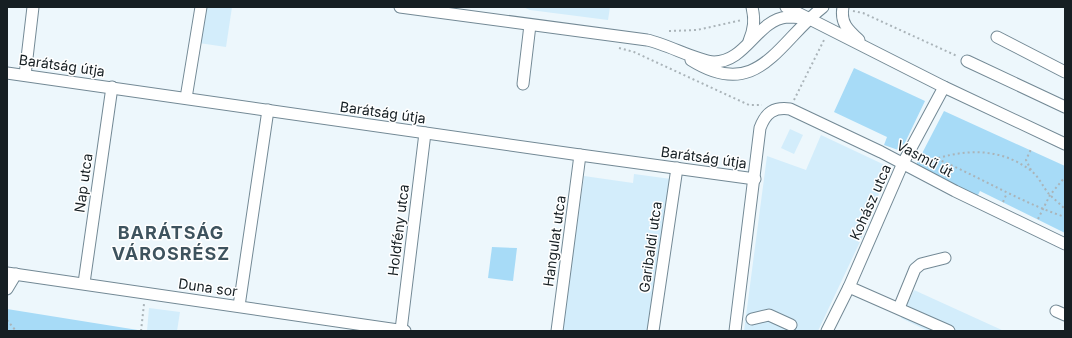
<svg xmlns="http://www.w3.org/2000/svg" width="1072" height="338" font-family="Inter,sans-serif">
	<style>
		.built { fill: #d3edfb }
		.green { fill: #a7dbf7 }
		.lines { fill: none; stroke-linecap: round; stroke-linejoin: round }
		.minor-casing { stroke: #738995; stroke-width: 13 }
		.path { stroke: #aab4b9; stroke-width: 2; stroke-dasharray: 2 3; stroke-linecap: butt }
		.minor { stroke: #fff; stroke-width: 11 }
		.labels { text-anchor: middle; dominant-baseline: central; stroke-width: 3; stroke-linejoin: round; paint-order: stroke }
		.street-label { font-size: 14px; fill: #161f23; stroke: #fff }
		.district-label { font-size: 18px; font-weight: bold; letter-spacing: 1px; fill: #3e535e; stroke: #fff }
	</style>
	<rect width="100%" height="100%" fill="#edf7fc"/>
	<!-- built -->
	<g class="built">
		<polygon points="203,7 232,7 226,47 199,43"/>
		<polygon points="523,7 610,7 608,20 530,10"/>
		<polygon points="790,129 803,135 794,154 781,148"/>
		<polygon points="821,135 889,167 878,191 879,194 864,228 866,229 818,331 744,331 767,156 806,170"/>
		<polygon points="634,174 671,179 650,331 562,331 584,176 633,183"/>
		<polygon points="914,290 1004,331 928,331 901,318"/>
		<polygon points="149,308 180,312 177,331 147,331"/>
	</g>
	<!-- green -->
	<g class="green">
		<polygon points="854,68 925,101 901,151 884,145 887,137 834,112"/>
		<polygon points="944,111 1065,166 1065,233 980,191 977,197 916,165"/>
		<polygon points="492,247 517,248 513,281 488,278"/>
		<polygon points="7,309 144,331 7,331"/>
	</g>
	<g class="lines">
		<defs>
			<g id="minor">
				<path d="M400 7 647 40C667 44 697 61 714 62 746 62 757 20 787 17 794 17 801 18 808 18"/>
				<polyline points="786,7 944,87 1065,144"/>
				<path d="M843 7C840 23 848 30 859 40"/>
				<polyline points="997,37 1065,72"/>
				<path d="M749 41C754 29 755 20 752 7"/>
				<path d="M691 60C758 102 778 42 823 7"/>
				<polyline points="967,61 1065,107"/>
				<polyline points="7,73 580,155 755,179"/>
				<polyline points="25,75 33,7"/>
				<polyline points="523,84 530,25"/>
				<polyline points="186,98 201,7"/>
				<polyline points="7,273 405,331"/>
				<polyline points="84,283 112,87"/>
				<polyline points="849,287 949,331"/>
				<polyline points="7,289 16,274"/>
				<polyline points="239,306 268,110"/>
				<polyline points="899,308 915,269 921,264 945,258"/>
				<polyline points="1056,311 1065,315"/>
				<polyline points="752,319 769,315 791,325"/>
				<polyline points="401,330 425,133"/>
				<polyline points="557,331 580,155"/>
				<polyline points="653,331 677,168"/>
				<path d="M735 331 760 128C766 112 774 107 790 109L881 152 955 191 1065 244"/>
				<polyline points="827,331 849,287 903,163 944,87"/>
			</g>
		</defs>
		<!-- minor casing -->
		<use href="#minor" class="minor-casing"/>
		<!-- path -->
		<g class="path">
			<polyline points="853,11 863,13 957,56"/>
			<polyline points="669,31 697,30 742,20"/>
			<polyline points="619,48 634,52 749,105 762,105"/>
			<polyline points="794,100 825,38"/>
			<path d="M937 159C980 177 1020 202 1065 217"/>
			<path d="M924 163C960 149 998 146 1030 170 1038 175 1043 187 1049 194 1054 199 1060 204 1065 209"/>
			<polyline points="1031,170 1026,160 1031,149"/>
			<polyline points="1003,202 1007,193"/>
			<polyline points="1038,219 1050,195 1065,177"/>
			<polyline points="7,320 16,331"/>
			<polyline points="141,331 144,304"/>
		</g>
		<!-- minor -->
		<use href="#minor" class="minor"/>
	</g>
	<g class="labels">
		<!-- street labels -->
		<g class="street-label">
			<text transform="translate(62 65) rotate(8)">Barátság útja</text>
			<text transform="translate(383 112) rotate(8)">Barátság útja</text>
			<text transform="translate(704 157) rotate(8)">Barátság útja</text>
			<text transform="translate(925 158) rotate(28)">Vasmű út</text>
			<text transform="translate(83 183) rotate(-82)">Nap utca</text>
			<text transform="translate(870 202) rotate(-66)">Kohász utca</text>
			<text transform="translate(398 230) rotate(-83)">Holdfény utca</text>
			<text transform="translate(554 241) rotate(-82)">Hangulat utca</text>
			<text transform="translate(650 247) rotate(-82)">Garibaldi utca</text>
			<text transform="translate(208 287) rotate(8)">Duna sor</text>
		</g>
		<!-- district labels -->
		<g class="district-label">
			<text x="171" y="232">BARÁTSÁG<tspan x="171" dy="21">VÁROSRÉSZ</tspan></text>
		</g>
	</g>
	<!-- border -->
	<rect width="1072" height="338" fill="none" stroke="#161f23" stroke-width="16"/>
</svg>
